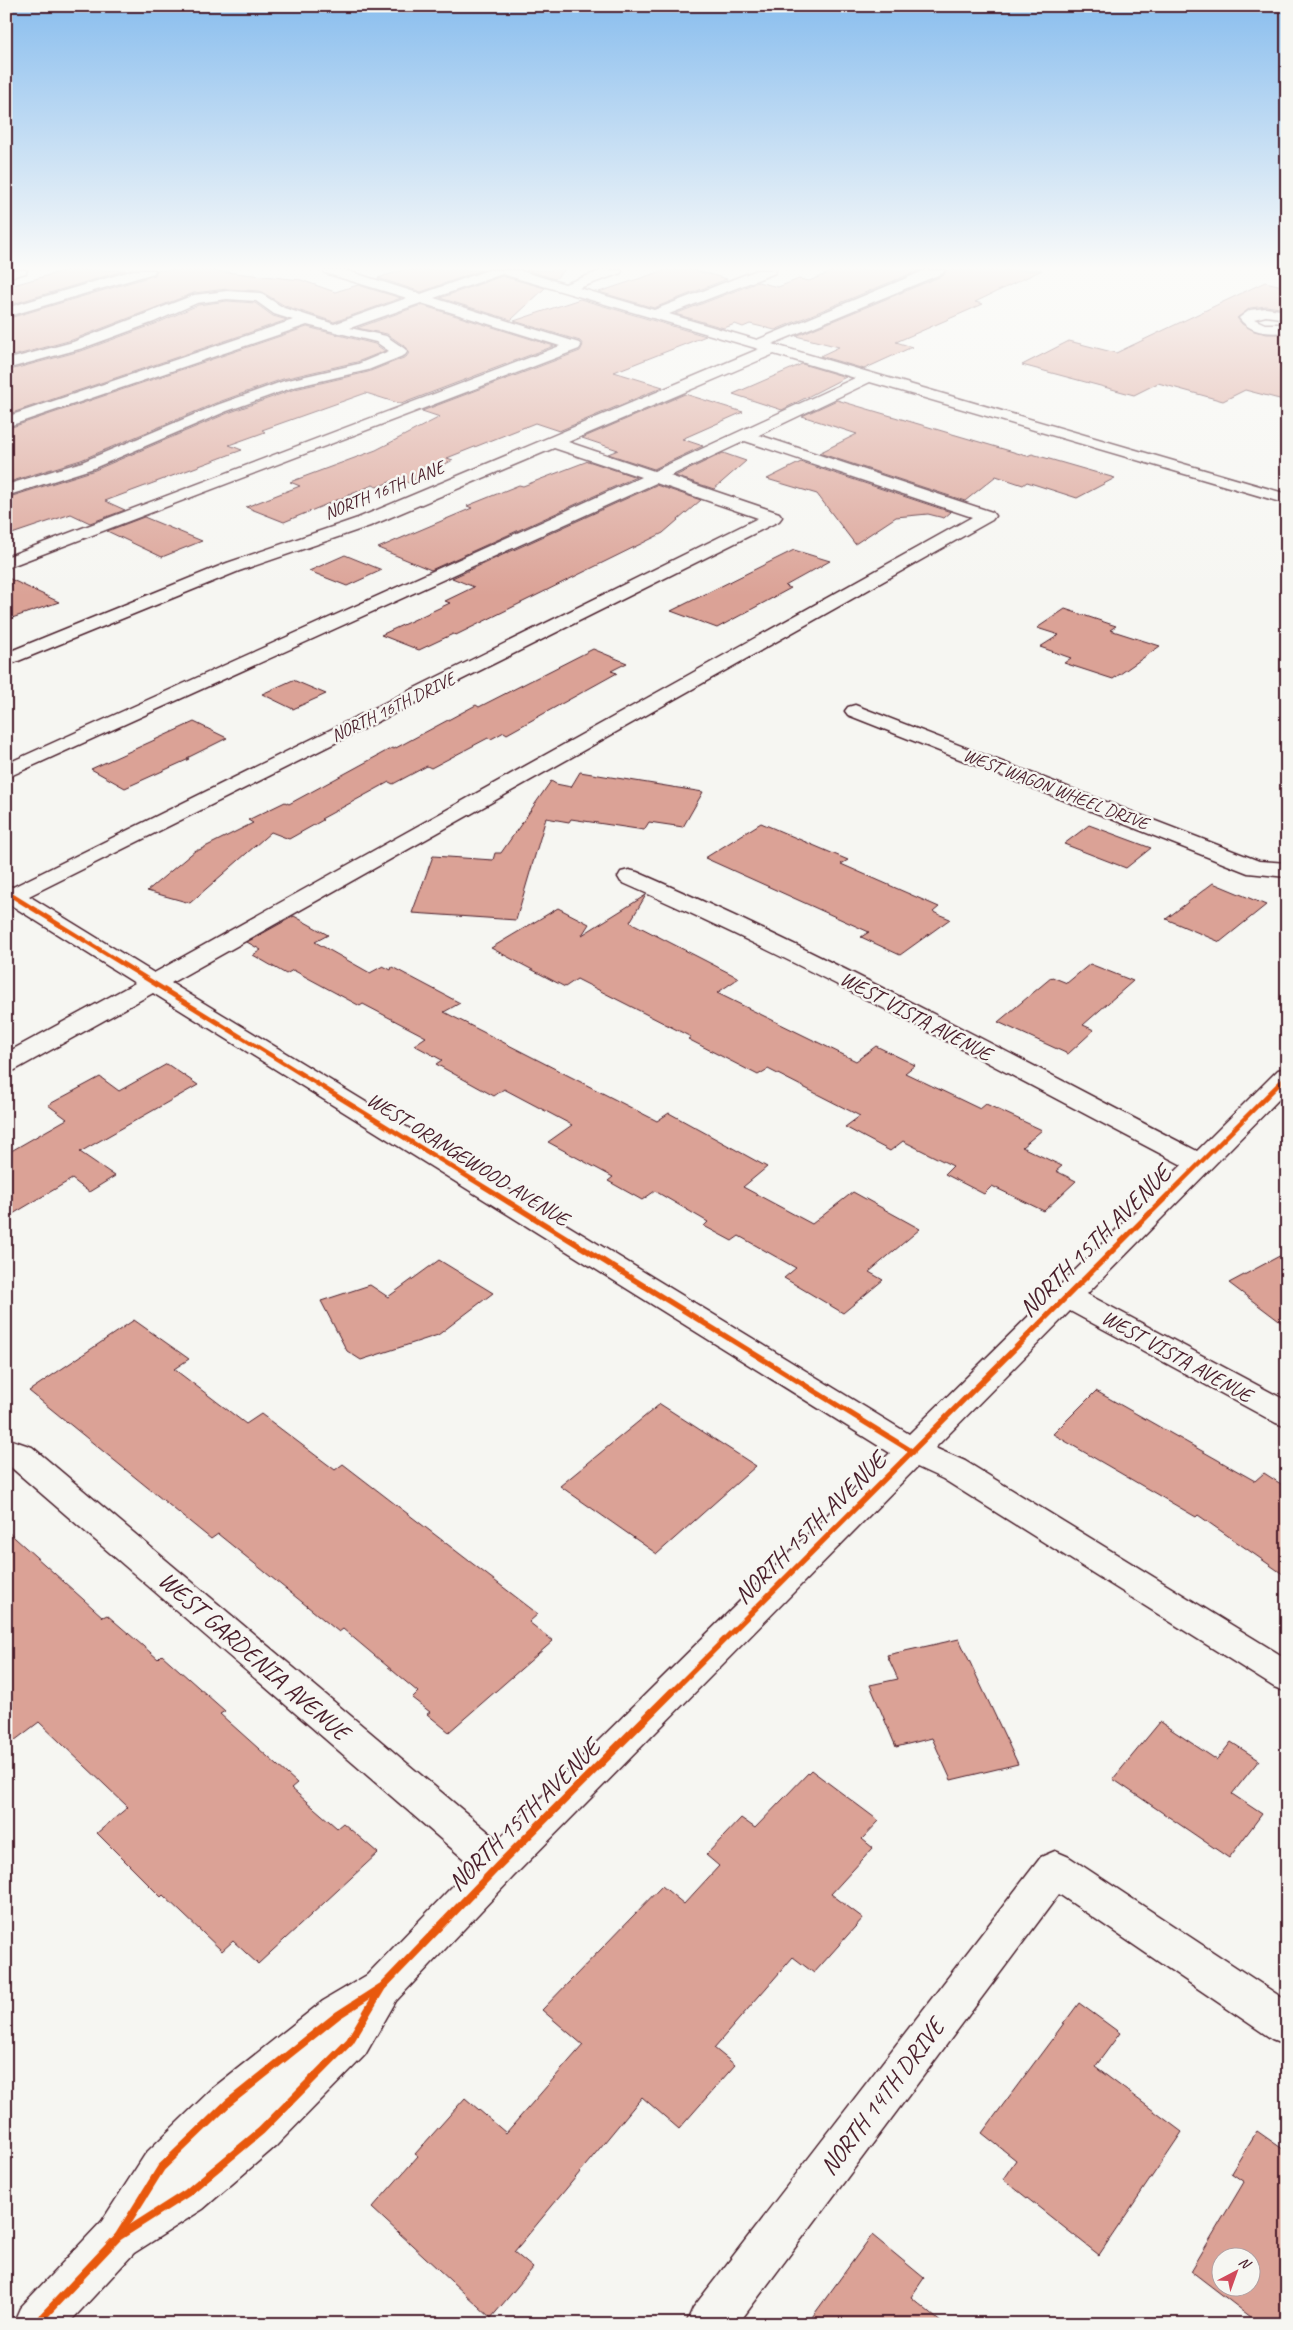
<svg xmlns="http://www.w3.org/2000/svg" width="1293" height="2330" font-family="Caveat,sans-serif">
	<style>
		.building { fill: #dba296; stroke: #4a1f2b; fill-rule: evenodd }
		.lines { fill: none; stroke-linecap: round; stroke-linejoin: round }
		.minor-casing { stroke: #4a1f2b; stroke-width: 3 }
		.minor { fill: #f6f6f2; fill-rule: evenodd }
		.cycleway-far2-casing { stroke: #f6f6f2; stroke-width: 7 }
		.cycleway-far1-casing { stroke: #f6f6f2; stroke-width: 9 }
		.cycleway-casing { stroke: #f6f6f2; stroke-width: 11 }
		.cycleway-far2 { stroke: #e8590c; stroke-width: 4.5 }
		.cycleway-far1 { stroke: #e8590c; stroke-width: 5.5 }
		.cycleway { stroke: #e8590c; stroke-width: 8 }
		.labels { text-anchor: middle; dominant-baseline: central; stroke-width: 5; stroke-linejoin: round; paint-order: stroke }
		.far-street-label { font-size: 18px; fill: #4a1f2b; stroke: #f6f6f2 }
		.street-label { font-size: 21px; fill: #4a1f2b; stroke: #f6f6f2 }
		.near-street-label { font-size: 25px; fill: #4a1f2b; stroke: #f6f6f2 }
	</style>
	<rect width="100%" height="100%" fill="#f6f6f2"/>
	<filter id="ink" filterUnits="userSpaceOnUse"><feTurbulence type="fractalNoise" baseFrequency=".02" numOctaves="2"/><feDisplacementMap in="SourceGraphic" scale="10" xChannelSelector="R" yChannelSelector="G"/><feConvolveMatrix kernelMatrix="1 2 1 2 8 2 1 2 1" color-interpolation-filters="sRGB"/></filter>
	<g filter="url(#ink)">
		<!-- building -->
		<g class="building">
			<polygon points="67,270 126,270 6,306 6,287"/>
			<polygon points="157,270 207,270 301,280 335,292 358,285 401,298 334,322 285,306 260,291 227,289 194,293 72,340 6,358 6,319 155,275"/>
			<polygon points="403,270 482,270 421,292 378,278"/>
			<polygon points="526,270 565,270 555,279"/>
			<polygon points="665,270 694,270 727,279 654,308 599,292"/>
			<polygon points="836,270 920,270 775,330 750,324 743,327 735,324 724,328 675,314 758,282 778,287 799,279 809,281"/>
			<polygon points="946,270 1042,270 975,302 983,304 896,342 912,347 864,369 820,356 839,347 796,336 944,275"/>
			<polygon points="502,276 545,288 511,320 440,298"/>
			<polygon points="1265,282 1287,287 1287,309 1266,306 1250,308 1237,318 1242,324 1254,331 1267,334 1287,334 1287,401 1245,390 1223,401 1158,383 1134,395 1022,365 1069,341 1116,353"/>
			<polygon points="580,299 706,336 614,372 663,387 559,431 535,423 447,458 453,460 409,483 397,479 377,487 373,485 284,522 246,507 300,486 290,482 376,450 440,417 422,411 580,351 583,345 580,341 514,321"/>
			<polygon points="227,301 255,303 273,316 287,320 6,415 6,371 84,350 155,324 198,305"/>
			<polygon points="421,305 554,346 401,404 366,393 262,430 265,432 229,445 242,450 105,501 125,510 90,523 71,514 6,536 6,498 95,470 228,413 295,389 368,372 406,357 409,353 407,348 387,334 357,328"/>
			<polygon points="307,327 375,344 385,351 357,362 283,379 216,403 81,460 6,483 6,429"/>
			<polygon points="802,364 846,377 782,410 733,394"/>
			<polygon points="685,394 743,412 682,439 703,446 654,469 608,454 618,450 582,438"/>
			<polygon points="837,400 1027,456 1032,454 1115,478 1077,498 1027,482 1023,485 996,476 965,501 819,453 857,434 802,416"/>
			<polygon points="723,453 746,461 714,489 675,476"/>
			<polygon points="588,461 636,477 431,570 378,548 472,508 467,506 519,485 523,486"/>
			<polygon points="801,462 951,512 944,518 928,514 896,517 855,544 817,494 767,479"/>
			<polygon points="656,485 701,500 663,533 456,635 453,634 419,650 381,635 450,603 445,601 474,587 452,578"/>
			<polygon points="144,517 202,541 162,557 107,531"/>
			<polygon points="794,550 830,561 785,586 791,588 717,628 671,611"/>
			<polygon points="345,555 382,570 347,586 309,571"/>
			<polygon points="6,577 59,602 6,620"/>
			<polygon points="1065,609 1116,626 1110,630 1160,646 1113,679 1064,663 1071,658 1040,647 1059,635 1037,628"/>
			<polygon points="593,649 627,663 611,671 617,673 507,734 504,732 491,739 488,738 431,768 427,766 393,784 389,782 321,819 323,820 289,839 271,832 190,903 147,891 196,850 199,850 253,823 248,820 285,802 289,804 392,748 394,749 476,705 479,707"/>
			<polygon points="293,680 326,694 293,709 262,694"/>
			<polygon points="194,722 227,738 187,758 189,759 125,788 91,769"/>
			<polygon points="580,772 703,792 683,827 649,822 644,830 571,819 569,822 546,818 516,920 412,913 433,856 493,860 495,853 501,853 551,781 556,784 571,787"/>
			<polygon points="761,823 848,860 841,864 939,907 933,912 950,919 900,955 861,937 869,932 705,858"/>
			<polygon points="1089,825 1151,848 1126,868 1064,844"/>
			<polygon points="1213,883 1266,905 1220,942 1166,919"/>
			<polygon points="646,895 630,922 739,978 717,993 856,1061 876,1046 915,1065 905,1073 980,1109 986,1104 1042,1130 1022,1147 1062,1166 1056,1171 1076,1181 1044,1211 992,1186 984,1194 945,1174 953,1166 903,1141 890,1151 845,1127 860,1116 768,1069 758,1075 688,1039 691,1037 577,979 565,987 491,948 558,908 589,924 582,935"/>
			<polygon points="294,916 328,935 315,942 370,973 383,966 391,970 392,967 460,1003 444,1012 657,1121 669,1113 767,1167 743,1187 812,1224 853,1192 920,1229 869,1272 883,1280 843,1313 784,1278 796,1268 739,1236 732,1241 704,1226 708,1222 655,1191 642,1200 608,1181 613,1177 548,1142 572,1125 504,1089 494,1096 436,1064 442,1060 414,1045 426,1037 363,1004 360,1006 293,970 286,974 253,955 261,950 247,942"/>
			<polygon points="1090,964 1133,981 1083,1025 1094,1030 1068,1054 998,1022 1052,977 1067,983"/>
			<polygon points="167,1064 198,1085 80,1152 115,1176 89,1192 72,1179 6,1218 6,1154 67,1119 48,1105 100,1077 119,1091"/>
			<polygon points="1287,1252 1287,1327 1229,1283"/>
			<polygon points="439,1260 493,1293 438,1335 361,1360 347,1351 321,1301 370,1285 388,1297"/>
			<polygon points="134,1320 189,1359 174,1369 246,1424 261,1414 335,1470 343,1464 538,1614 529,1622 553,1641 449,1732 427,1714 430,1712 412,1698 418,1692 343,1629 339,1632 218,1534 211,1539 29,1391"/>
			<polygon points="1096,1391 1255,1481 1264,1473 1287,1488 1287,1577 1198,1515 1196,1517 1053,1434"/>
			<polygon points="660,1404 756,1466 657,1554 560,1486"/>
			<polygon points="6,1530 103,1617 107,1615 158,1659 162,1655 225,1711 220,1714 297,1783 291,1788 337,1828 343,1823 378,1853 258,1964 233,1941 222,1951 163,1895 161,1897 97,1833 128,1807 39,1722 6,1747"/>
			<polygon points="959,1639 1018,1764 951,1780 932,1738 896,1747 870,1685 898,1679 887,1655"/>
			<polygon points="1160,1722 1217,1760 1231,1742 1259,1760 1232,1794 1262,1814 1229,1858 1113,1779"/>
			<polygon points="811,1770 879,1821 862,1839 873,1848 831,1894 863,1918 814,1973 793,1957 714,2048 735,2065 679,2129 642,2097 514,2252 533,2268 491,2318 372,2208 418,2156 415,2154 465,2098 506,2133 583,2045 542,2010 662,1886 684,1904 719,1866 706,1855 741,1818 755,1828"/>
			<polygon points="1079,2003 1120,2033 1095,2067 1182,2132 1099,2255 1003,2179 1016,2160 982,2133"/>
			<path d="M1257 2131 1287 2152V2324H1260L1191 2271 1244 2182 1231 2173ZM1220 2258H1250V2288H1220Z"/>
			<polygon points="872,2235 924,2278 911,2297 943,2324 807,2324"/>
		</g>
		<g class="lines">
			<defs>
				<g id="minor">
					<polygon points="6,270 27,270 26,273 6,278"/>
					<polygon points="134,270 155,270 154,273 6,317 6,308"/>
					<path d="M324 270H345L421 294 488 270H518L565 284 603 270H622L621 273 579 288 654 310 757 270H776L775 273 669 314 757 340 926 270H944L943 273 772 344 1287 494V504L870 382 759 435 992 512 995 516 992 520 171 983 909 1434 1182 1165C996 1068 813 966 621 882L618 877 621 872 629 870 637 872C829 955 1011 1055 1197 1151L1278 1070 1287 1068V1091L1087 1294 1287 1401V1427L1276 1423 1070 1311 935 1448 965 1461 1287 1659V1692L1274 1687 943 1479 917 1467 513 1877 396 2001 365 2055 276 2146 203 2209 134 2253 68 2324H13L20 2308 102 2221 146 2153 213 2088 323 2001 367 1975 472 1866 6 1463V1438L32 1447 498 1840 890 1453 153 993 15 1070 6 1072V1053L135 983 6 902V885L13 887 758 518 656 483 6 778V764L641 477 554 448 370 526 239 571 6 666V653L227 563 358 518 759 349 502 274 434 298 579 343 581 346 579 349 6 568V557L560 346 421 303 350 328 386 336 405 349 407 352 405 355 368 370 294 387 227 411 94 468 6 496V485L82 462 217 405 284 381 358 364 389 351 376 342 307 325 6 427V417L293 320 274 314 256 301 227 299 197 303 154 322 83 348 6 369V360L73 342 194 295 227 291 260 293 284 308 334 324 407 298 325 273ZM774 354 855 378 654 471 568 442ZM745 441 972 517 154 973 29 896 779 521 782 517 779 513 670 476Z"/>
					<path d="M1266 308 1287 311V319L1266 316 1254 319 1265 324H1287V332C1269 334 1250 333 1239 318L1250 310Z"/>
					<polygon points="855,705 1259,861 1287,863 1287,877 1248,873 848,715 845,711 848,707"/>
					<polygon points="1055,1851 1069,1857 1287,2001 1287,2045 1272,2039 1059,1894 738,2324 686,2324 693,2308 1041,1857"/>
				</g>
			</defs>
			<!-- minor casing -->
			<use href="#minor" class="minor-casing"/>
			<!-- minor -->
			<use href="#minor" class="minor"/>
			<defs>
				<g id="cycleway-far2">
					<polyline points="6,892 499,1196"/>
					<polyline points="1167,1196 1287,1076"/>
				</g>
				<g id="cycleway-far1">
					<polyline points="497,1195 913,1452"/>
					<polyline points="671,1693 1168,1195"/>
				</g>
				<g id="cycleway">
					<polyline points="118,2237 187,2193 261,2131 350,2041 382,1987 499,1865 672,1692"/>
					<polyline points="36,2324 118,2237 161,2168 228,2103 338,2015 380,1988"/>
				</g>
			</defs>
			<!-- cycleway-far2 casing -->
			<use href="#cycleway-far2" class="cycleway-far2-casing"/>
			<!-- cycleway-far1 casing -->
			<use href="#cycleway-far1" class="cycleway-far1-casing"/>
			<!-- cycleway casing -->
			<use href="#cycleway" class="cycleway-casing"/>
			<!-- cycleway-far2 -->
			<use href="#cycleway-far2" class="cycleway-far2"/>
			<!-- cycleway-far1 -->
			<use href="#cycleway-far1" class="cycleway-far1"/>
			<!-- cycleway -->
			<use href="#cycleway" class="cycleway"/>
		</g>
	</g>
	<!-- sky -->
	<linearGradient id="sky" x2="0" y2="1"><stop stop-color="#8abeee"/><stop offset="0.45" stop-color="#fbfbf9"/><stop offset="1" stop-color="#fbfbf9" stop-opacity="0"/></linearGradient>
	<rect width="1293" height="596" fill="url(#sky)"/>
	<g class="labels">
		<!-- far-street labels -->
		<g class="far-street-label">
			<text transform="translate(384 490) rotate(-22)">NORTH 16TH LANE</text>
			<text transform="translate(393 707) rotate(-26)">NORTH 16TH DRIVE</text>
			<text transform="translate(1056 789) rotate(21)">WEST WAGON WHEEL DRIVE</text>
		</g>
		<!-- street labels -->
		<g class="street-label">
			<text transform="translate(916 1016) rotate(28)">WEST VISTA AVENUE</text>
			<text transform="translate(468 1159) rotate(32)">WEST ORANGEWOOD AVENUE</text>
			<text transform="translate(1177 1356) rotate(29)">WEST VISTA AVENUE</text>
		</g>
		<!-- near-street labels -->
		<g class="near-street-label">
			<text transform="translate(1095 1241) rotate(-45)">NORTH 15TH AVENUE</text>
			<text transform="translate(810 1528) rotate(-45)">NORTH 15TH AVENUE</text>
			<text transform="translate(254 1656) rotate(41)">WEST GARDENIA AVENUE</text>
			<text transform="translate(524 1815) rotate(-45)">NORTH 15TH AVENUE</text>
			<text transform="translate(882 2097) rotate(-53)">NORTH 14TH DRIVE</text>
		</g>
	</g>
	<!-- margin -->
	<rect width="1293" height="2330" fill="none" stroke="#f6f6f2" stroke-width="25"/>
	<rect x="12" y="12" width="1268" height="2305" fill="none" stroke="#4a1f2b" stroke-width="2" filter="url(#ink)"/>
	<!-- north arrow -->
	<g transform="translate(1236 2272) rotate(41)"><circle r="24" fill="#f6f6f2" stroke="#b1a0a2"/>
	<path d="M0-4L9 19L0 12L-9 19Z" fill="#d1495b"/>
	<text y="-8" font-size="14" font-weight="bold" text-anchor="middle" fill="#4a1f2b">N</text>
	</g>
</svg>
